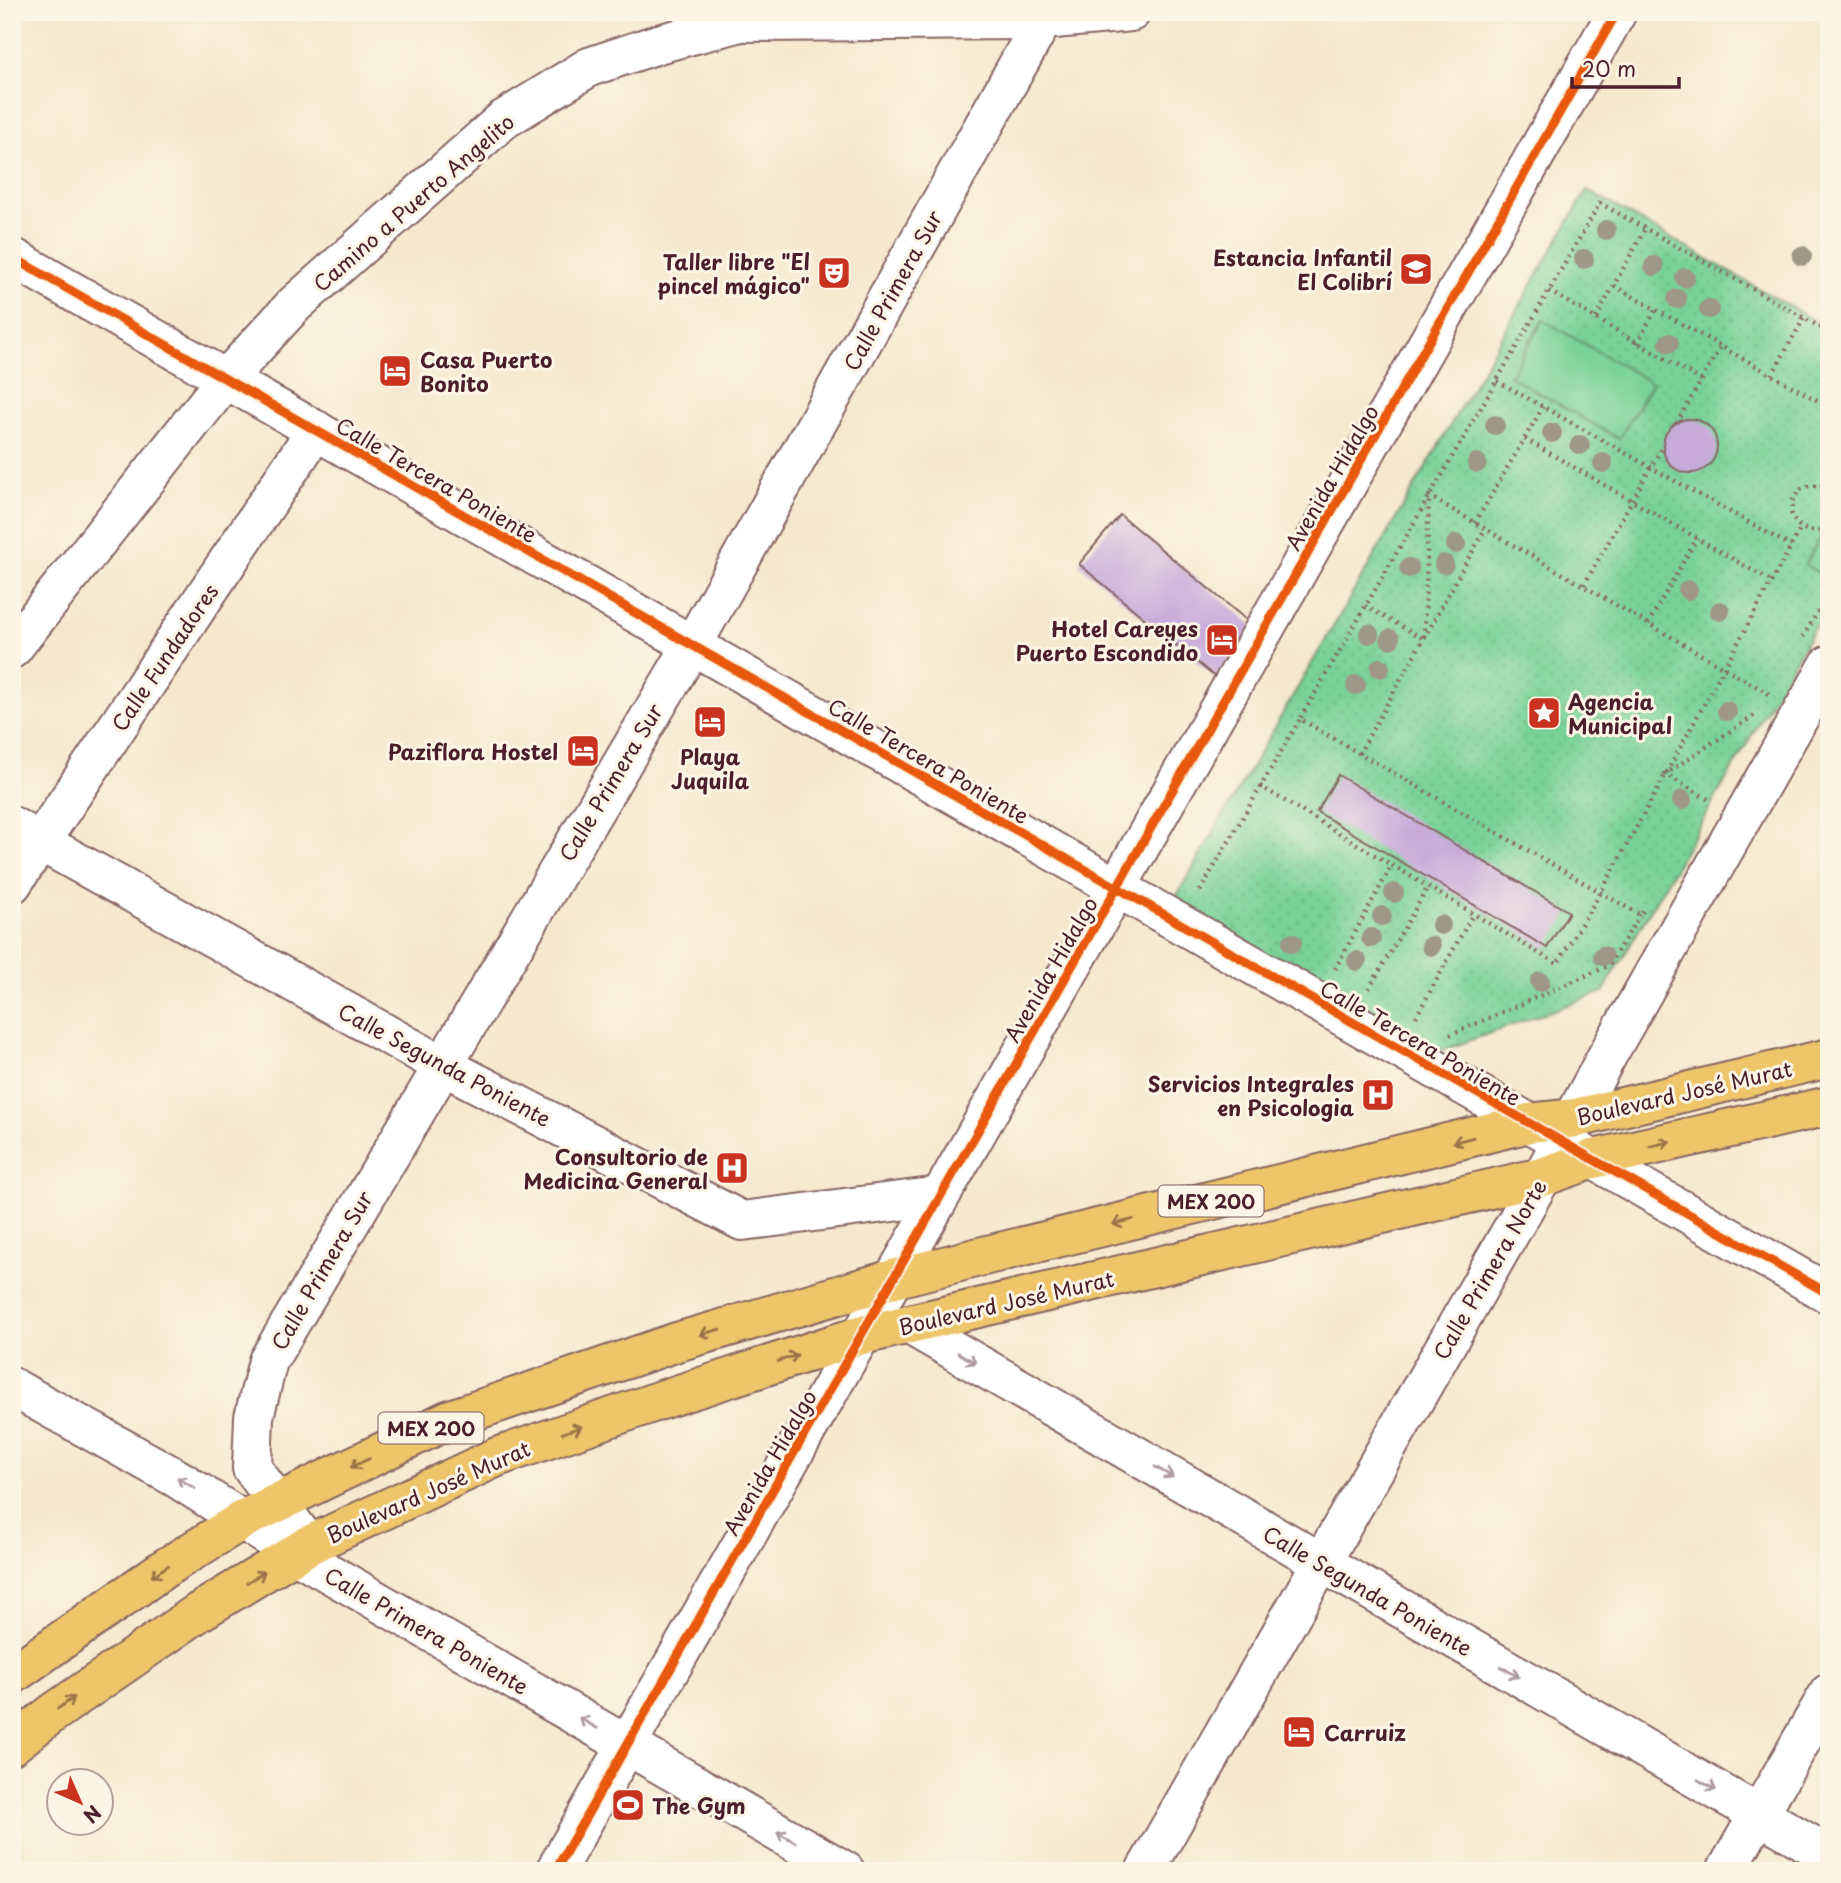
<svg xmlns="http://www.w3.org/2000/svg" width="1841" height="1883" font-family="'Playpen Sans',sans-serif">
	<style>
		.green { fill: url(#green-dots); stroke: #617862; stroke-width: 2 }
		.pitch { fill: #78d298; stroke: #617862; stroke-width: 2 }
		.building { fill: #c8aada }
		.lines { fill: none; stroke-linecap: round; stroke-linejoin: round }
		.minor-casing { stroke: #866564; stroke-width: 42 }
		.highway-casing { stroke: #866564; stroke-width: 42 }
		.path { stroke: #866564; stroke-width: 4.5; stroke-dasharray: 2 5; stroke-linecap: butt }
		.minor { stroke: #fff; stroke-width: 38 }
		.highway { stroke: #eec569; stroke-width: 38 }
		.cycleway-casing { stroke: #fcf5e5; stroke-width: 13 }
		.cycleway { stroke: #e8590c; stroke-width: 9 }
		.tree { fill: #9f9787 }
		.oneway { stroke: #9c724a }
		.oneway2 { stroke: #ae9aa0 }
		.labels { text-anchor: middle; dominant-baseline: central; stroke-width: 6; stroke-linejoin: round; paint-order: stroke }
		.shield { fill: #fcf5e5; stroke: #7f5f63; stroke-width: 2 }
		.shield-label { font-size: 19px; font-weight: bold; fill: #4a1f2b }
		.street-label { font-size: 21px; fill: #4a1f2b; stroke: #fcf5e5 }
		.poi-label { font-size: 21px; font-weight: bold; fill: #4a1f2b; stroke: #fcf5e5; text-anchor: end }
	</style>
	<defs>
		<pattern id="green-dots" width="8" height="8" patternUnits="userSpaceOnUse" patternTransform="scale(1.75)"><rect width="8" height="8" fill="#78d298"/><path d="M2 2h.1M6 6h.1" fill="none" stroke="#69b483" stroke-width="1.8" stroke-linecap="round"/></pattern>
	</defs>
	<rect width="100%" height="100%" fill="#fcf5e5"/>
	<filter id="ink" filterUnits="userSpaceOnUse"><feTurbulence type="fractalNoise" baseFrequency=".0143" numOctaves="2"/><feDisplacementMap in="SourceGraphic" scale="14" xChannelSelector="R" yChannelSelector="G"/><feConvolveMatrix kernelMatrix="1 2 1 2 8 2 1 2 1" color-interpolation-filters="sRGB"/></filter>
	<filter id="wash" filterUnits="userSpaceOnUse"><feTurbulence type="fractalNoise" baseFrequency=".00686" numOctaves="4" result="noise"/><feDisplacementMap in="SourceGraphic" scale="28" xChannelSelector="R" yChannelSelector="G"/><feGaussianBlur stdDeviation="1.57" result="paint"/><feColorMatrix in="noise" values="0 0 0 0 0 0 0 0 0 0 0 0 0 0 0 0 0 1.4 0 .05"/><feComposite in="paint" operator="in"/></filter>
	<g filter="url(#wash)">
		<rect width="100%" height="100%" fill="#f6e8cf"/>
		<!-- green -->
		<polygon class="green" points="1587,190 1829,329 1829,602 1603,992 1433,1054 1172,904"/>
		<!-- pitch -->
		<g class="pitch">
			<polygon points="1543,320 1652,383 1619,439 1510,376"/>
			<polygon points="1829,523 1829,579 1805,565"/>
		</g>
		<g id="blocks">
			<!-- building -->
			<g class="building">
				<circle cx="1690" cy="446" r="27"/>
				<polygon points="1120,515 1256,628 1215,677 1079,564"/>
				<polygon points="1338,775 1569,912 1547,948 1317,812"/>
			</g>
		</g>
	</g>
	<g filter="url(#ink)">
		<use href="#blocks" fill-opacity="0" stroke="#866564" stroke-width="2"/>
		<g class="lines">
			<defs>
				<g id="minor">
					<polyline points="12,257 1829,1294"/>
					<polyline points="12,649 226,379 294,305 503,120 589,67 658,44 741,22 1043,20 1131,12"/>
					<polyline points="12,826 442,1065 742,1221 940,1196"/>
					<polyline points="12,884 316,430"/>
					<polyline points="908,1324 1829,1855"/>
					<polyline points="12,1387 178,1479 294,1553 845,1871"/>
					<polyline points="309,1545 252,1468 254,1417 268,1361 693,644 1043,20"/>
					<polyline points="555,1871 1617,12"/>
					<polyline points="1145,1871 1542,1177 1607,1056 1829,665"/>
					<polyline points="1726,1871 1829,1693"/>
				</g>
				<g id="highway">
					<polyline points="12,1675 165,1568 244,1519 448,1420 677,1342 893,1279 975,1258 1529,1123 1576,1118 1829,1058"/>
					<polyline points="12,1745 53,1713 199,1612 309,1545 497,1457 664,1399 862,1335 1542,1177 1593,1159 1829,1106"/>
				</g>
			</defs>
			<!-- minor casing -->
			<use href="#minor" class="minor-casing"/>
			<!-- highway casing -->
			<use href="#highway" class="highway-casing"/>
			<!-- path -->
			<g class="path">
				<polyline points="1614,286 1829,407"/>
				<polyline points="1549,291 1701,380"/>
				<polyline points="1596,318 1645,229"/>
				<polyline points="1637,343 1656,309"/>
				<polyline points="1772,375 1804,318"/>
				<polyline points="1497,381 1791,546"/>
				<polyline points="1677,423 1721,346"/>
				<polyline points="1525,439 1771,581"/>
				<polyline points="1821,487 1829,473"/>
				<path d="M1829 491C1792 467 1771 533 1820 531L1829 526"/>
				<polyline points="1475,523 1543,407"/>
				<polyline points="1584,585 1663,446"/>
				<polyline points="1365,606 1424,639 1429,496 1769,694"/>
				<polyline points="1648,624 1697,538"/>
				<polyline points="1803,637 1829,593"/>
				<polyline points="1359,754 1485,529"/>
				<polyline points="1260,786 1557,964 1601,892 1801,528"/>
				<polyline points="1708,799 1665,774 1758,713"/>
				<polyline points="1200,891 1300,719"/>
				<polyline points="1643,911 1640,915 1300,719 1600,203 1829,332"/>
				<polyline points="1335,969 1392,865"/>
				<polyline points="1369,989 1428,887"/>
				<polyline points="1416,1017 1473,914"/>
				<polyline points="1450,1035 1608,966 1640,915"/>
			</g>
			<!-- minor -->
			<use href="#minor" class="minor"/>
			<!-- highway -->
			<use href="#highway" class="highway"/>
			<defs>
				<g id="cycleway">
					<polyline points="12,257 1829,1294"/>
					<polyline points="555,1871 1617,12"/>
				</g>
			</defs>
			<!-- cycleway casing -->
			<use href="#cycleway" class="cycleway-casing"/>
			<!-- cycleway -->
			<use href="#cycleway" class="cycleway"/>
		</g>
		<!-- trees -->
		<g class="tree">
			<circle cx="1606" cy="230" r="10"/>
			<circle cx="1802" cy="256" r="10"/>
			<circle cx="1584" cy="259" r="10"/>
			<circle cx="1654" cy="266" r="10"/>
			<circle cx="1685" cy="278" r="10"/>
			<circle cx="1677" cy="299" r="10"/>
			<circle cx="1709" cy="309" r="10"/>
			<circle cx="1669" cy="343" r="10"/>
			<circle cx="1495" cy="425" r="10"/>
			<circle cx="1552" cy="433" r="10"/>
			<circle cx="1580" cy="445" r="10"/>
			<circle cx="1477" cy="463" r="10"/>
			<circle cx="1603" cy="463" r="10"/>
			<circle cx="1456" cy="544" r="10"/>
			<circle cx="1444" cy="564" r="10"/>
			<circle cx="1409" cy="568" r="10"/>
			<circle cx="1688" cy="590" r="10"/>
			<circle cx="1720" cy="611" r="10"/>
			<circle cx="1369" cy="634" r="10"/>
			<circle cx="1390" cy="639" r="10"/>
			<circle cx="1380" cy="668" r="10"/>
			<circle cx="1356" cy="685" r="10"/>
			<circle cx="1727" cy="711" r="10"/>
			<circle cx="1682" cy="800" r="10"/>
			<circle cx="1394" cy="893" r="10"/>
			<circle cx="1382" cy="916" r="10"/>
			<circle cx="1441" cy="925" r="10"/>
			<circle cx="1371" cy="938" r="10"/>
			<circle cx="1292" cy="943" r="10"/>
			<circle cx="1431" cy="946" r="10"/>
			<circle cx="1603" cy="956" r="10"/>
			<circle cx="1357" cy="961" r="10"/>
			<circle cx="1540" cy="982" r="10"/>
		</g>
		<!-- one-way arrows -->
		<defs><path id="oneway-shaft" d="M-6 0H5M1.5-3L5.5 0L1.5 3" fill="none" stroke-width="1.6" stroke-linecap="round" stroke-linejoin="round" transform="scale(1.75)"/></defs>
		<g class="oneway">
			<use href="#oneway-shaft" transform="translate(1463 1140) rotate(166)"/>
			<use href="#oneway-shaft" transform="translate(1660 1144) rotate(-13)"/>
			<use href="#oneway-shaft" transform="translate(1123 1222) rotate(166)"/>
			<use href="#oneway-shaft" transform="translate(710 1332) rotate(164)"/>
			<use href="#oneway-shaft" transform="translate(788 1358) rotate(-18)"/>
			<use href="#oneway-shaft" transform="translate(572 1430) rotate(-19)"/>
			<use href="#oneway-shaft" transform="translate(360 1463) rotate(154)"/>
			<use href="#oneway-shaft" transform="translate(160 1571) rotate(146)"/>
			<use href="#oneway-shaft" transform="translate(256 1577) rotate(-32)"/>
			<use href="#oneway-shaft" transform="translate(66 1703) rotate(-35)"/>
		</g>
		<g class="oneway2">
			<use href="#oneway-shaft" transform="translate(967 1358) rotate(30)"/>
			<use href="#oneway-shaft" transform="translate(1164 1472) rotate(30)"/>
			<use href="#oneway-shaft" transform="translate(186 1483) rotate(-149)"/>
			<use href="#oneway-shaft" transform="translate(1510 1672) rotate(30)"/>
			<use href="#oneway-shaft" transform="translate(588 1723) rotate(-150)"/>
			<use href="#oneway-shaft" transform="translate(1707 1785) rotate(30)"/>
			<use href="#oneway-shaft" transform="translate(786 1837) rotate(-150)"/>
		</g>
	</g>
	<!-- icons -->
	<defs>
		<symbol id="school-square" viewBox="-11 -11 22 22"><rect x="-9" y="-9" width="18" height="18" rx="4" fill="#c8321e" stroke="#fcf5e5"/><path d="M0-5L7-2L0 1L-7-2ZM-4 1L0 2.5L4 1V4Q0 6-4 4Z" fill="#fff"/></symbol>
		<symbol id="theatre-square" viewBox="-11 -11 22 22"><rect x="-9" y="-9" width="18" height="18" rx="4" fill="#c8321e" stroke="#fcf5e5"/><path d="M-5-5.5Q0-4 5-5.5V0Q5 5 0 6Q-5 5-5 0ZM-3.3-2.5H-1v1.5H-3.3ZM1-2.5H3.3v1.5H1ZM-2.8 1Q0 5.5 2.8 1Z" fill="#fff"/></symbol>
		<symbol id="hotel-square" viewBox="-11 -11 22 22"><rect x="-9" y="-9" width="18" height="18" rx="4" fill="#c8321e" stroke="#fcf5e5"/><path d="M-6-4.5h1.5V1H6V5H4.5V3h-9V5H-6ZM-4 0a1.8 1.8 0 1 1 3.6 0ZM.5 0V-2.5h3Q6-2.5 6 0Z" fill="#fff"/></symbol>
		<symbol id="sight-square" viewBox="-11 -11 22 22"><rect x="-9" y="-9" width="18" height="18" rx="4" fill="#c8321e" stroke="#fcf5e5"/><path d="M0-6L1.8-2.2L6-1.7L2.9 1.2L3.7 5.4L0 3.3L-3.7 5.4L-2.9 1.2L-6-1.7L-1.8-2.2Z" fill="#fff"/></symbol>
		<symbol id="hospital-square" viewBox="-11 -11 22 22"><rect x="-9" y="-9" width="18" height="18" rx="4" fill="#c8321e" stroke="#fcf5e5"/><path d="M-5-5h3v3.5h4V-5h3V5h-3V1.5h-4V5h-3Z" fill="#fff"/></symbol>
		<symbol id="stadium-square" viewBox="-11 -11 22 22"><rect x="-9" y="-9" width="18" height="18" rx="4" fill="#c8321e" stroke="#fcf5e5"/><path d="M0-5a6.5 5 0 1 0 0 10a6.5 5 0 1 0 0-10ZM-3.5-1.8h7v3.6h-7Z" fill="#fff"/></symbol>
	</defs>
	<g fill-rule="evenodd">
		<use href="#school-square" x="1397" y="250" width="38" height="38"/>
		<use href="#theatre-square" x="815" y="254" width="38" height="38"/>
		<use href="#hotel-square" x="376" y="352" width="38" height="38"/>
		<use href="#hotel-square" x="1203" y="621" width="38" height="38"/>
		<use href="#sight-square" x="1525" y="694" width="38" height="38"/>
		<use href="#hotel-square" x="691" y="703" width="38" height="38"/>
		<use href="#hotel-square" x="564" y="732" width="38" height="38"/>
		<use href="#hospital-square" x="1359" y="1076" width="38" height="38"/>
		<use href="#hospital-square" x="713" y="1149" width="38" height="38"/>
		<use href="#hotel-square" x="1280" y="1713" width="38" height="38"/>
		<use href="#stadium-square" x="609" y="1786" width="38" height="38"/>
	</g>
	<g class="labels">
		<!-- shield labels -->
		<g class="shield">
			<rect x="1158.5" y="1185.5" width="105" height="31" rx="5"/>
			<rect x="378.5" y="1412.5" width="105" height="31" rx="5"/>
		</g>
		<g class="shield-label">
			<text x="1211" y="1201">MEX 200</text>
			<text x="431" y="1428">MEX 200</text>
		</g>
		<!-- street labels -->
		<g class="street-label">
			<text transform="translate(413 202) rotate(-41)">Camino a Puerto Angelito</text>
			<text transform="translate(892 290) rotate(-61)">Calle Primera Sur</text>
			<text transform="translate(1331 477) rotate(-60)">Avenida Hidalgo</text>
			<text transform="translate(437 479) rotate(30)">Calle Tercera Poniente</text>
			<text transform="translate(164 657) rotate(-56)">Calle Fundadores</text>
			<text transform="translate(929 760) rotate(30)">Calle Tercera Poniente</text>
			<text transform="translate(610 782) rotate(-59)">Calle Primera Sur</text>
			<text transform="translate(1050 969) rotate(-60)">Avenida Hidalgo</text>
			<text transform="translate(1421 1042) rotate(30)">Calle Tercera Poniente</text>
			<text transform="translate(445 1064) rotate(28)">Calle Segunda Poniente</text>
			<text transform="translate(1684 1092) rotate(-13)">Boulevard José Murat</text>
			<text transform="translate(1489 1269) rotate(-60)">Calle Primera Norte</text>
			<text transform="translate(321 1270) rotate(-60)">Calle Primera Sur</text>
			<text transform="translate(1006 1302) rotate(-13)">Boulevard José Murat</text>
			<text transform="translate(769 1462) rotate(-60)">Avenida Hidalgo</text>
			<text transform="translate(428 1491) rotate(-24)">Boulevard José Murat</text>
			<text transform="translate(1368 1590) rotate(30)">Calle Segunda Poniente</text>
			<text transform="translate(427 1630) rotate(30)">Calle Primera Poniente</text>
		</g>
		<!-- poi labels -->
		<g class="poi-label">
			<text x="1392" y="257">Estancia Infantil<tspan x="1392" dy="24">El Colibrí</tspan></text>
			<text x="810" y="261">Taller libre "El<tspan x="810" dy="24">pincel mágico"</tspan></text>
			<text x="420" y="359" text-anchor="start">Casa Puerto<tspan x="420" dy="24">Bonito</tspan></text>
			<text x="1198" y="628">Hotel Careyes<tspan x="1198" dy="24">Puerto Escondido</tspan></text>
			<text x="1568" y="701" text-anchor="start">Agencia<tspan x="1568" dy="24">Municipal</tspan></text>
			<text x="558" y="751">Paziflora Hostel</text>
			<text x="710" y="756" text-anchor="middle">Playa<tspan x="710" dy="24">Juquila</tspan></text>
			<text x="1354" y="1083">Servicios Integrales<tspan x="1354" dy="24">en Psicologia</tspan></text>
			<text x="708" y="1156">Consultorio de<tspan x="708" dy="24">Medicina General</tspan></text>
			<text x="1324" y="1732" text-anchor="start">Carruiz</text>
			<text x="652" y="1805" text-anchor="start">The Gym</text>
		</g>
	</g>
	<!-- margin -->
	<rect width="1841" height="1883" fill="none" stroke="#fcf5e5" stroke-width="42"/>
	<!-- north arrow -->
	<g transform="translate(80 1802) rotate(135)"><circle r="33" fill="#fcf5e5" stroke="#b59f9b" stroke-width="2"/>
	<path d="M0-5L12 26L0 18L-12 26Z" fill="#c8321e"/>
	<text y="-10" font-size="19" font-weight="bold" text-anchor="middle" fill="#4a1f2b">N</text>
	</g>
	<!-- scale -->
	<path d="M1572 77v10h107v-10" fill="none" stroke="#4a1f2b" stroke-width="3.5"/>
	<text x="1582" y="77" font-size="21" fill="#4a1f2b" stroke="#fcf5e5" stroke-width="5" paint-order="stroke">20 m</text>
</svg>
